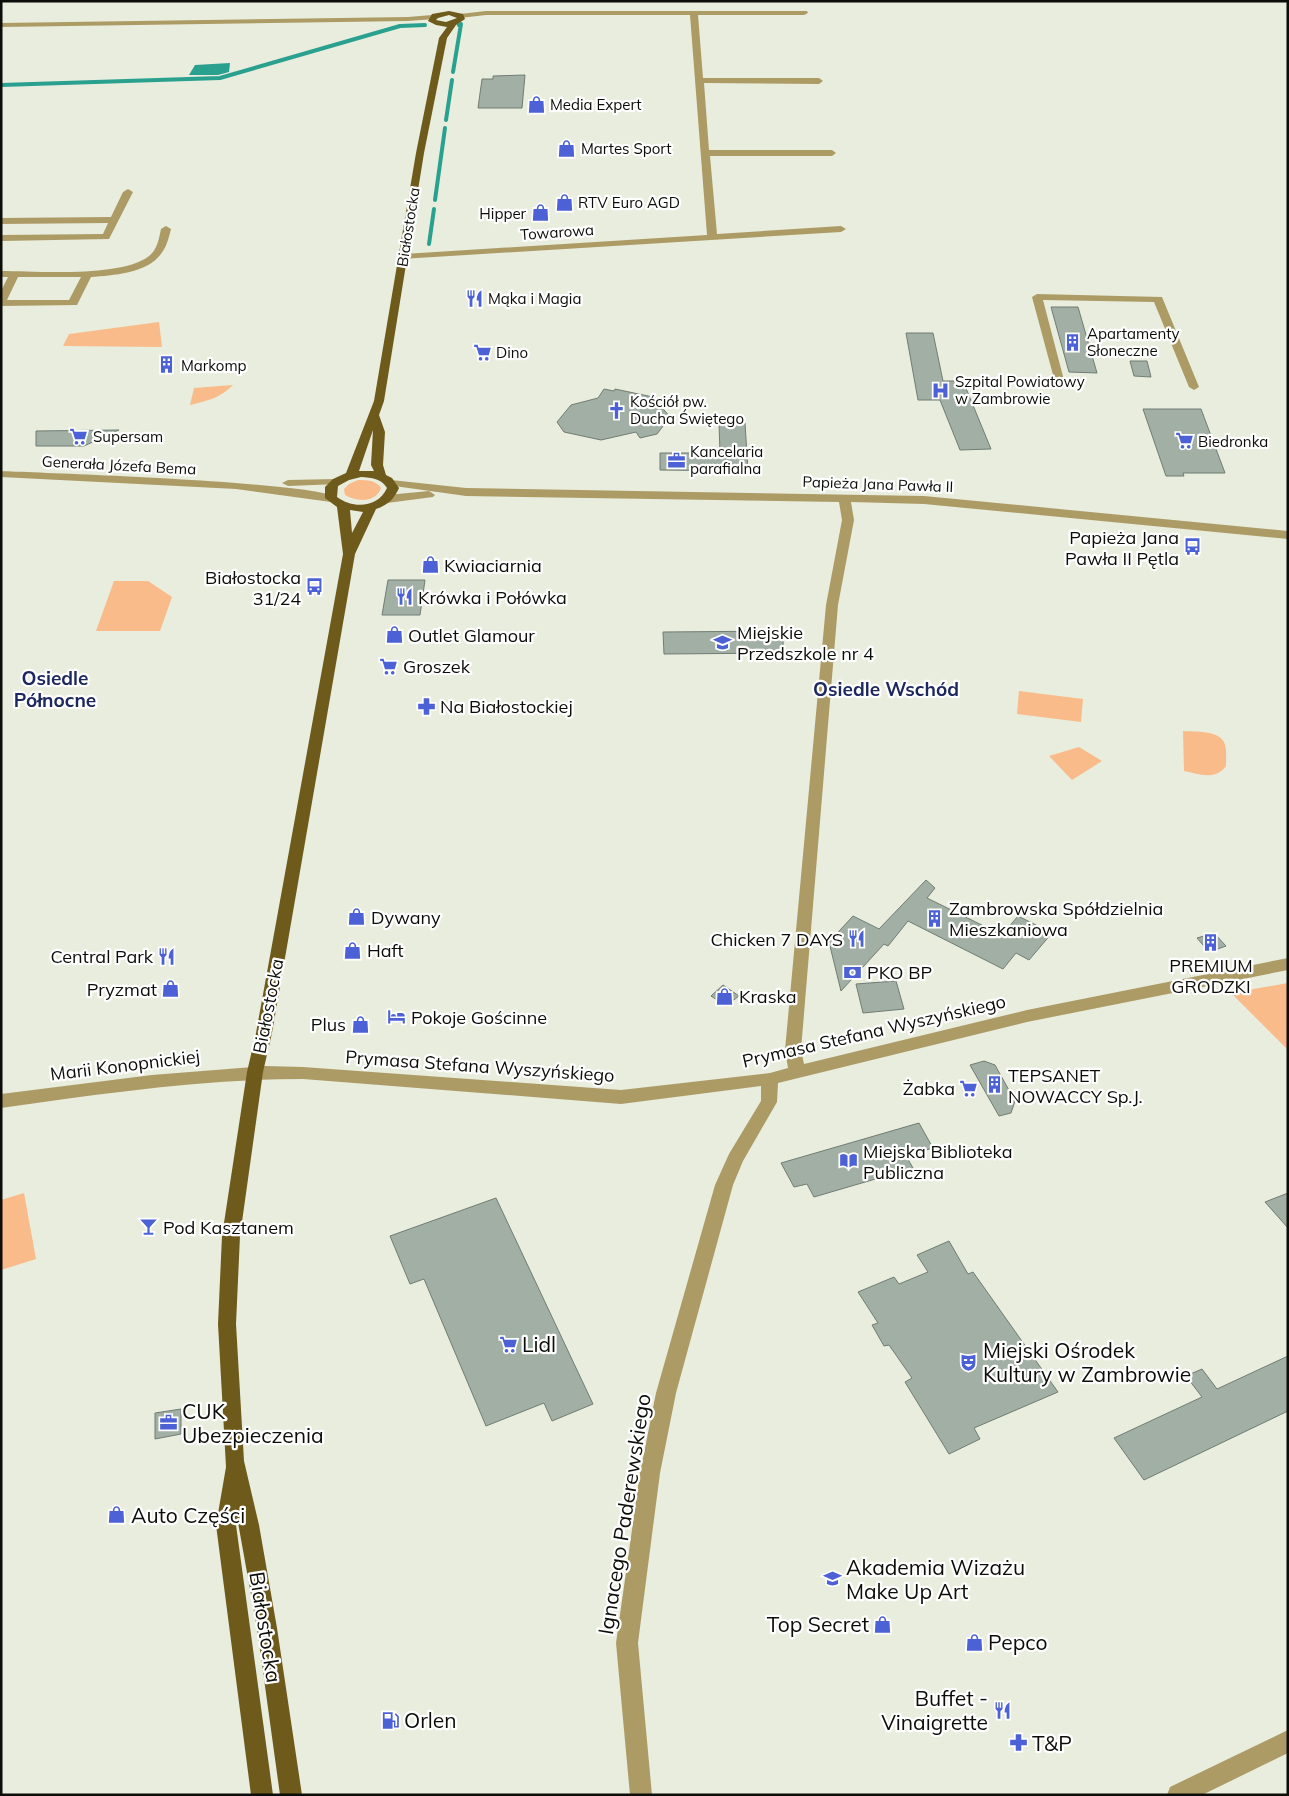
<svg xmlns="http://www.w3.org/2000/svg" width="1289" height="1796" font-family="Mulish,sans-serif">
	<style>
		.green { fill: #f9bb89 }
		.water { fill: #2aa08f }
		.lines { fill: none; stroke-linecap: round; stroke-linejoin: round }
		.stream { stroke: #2aa08f; stroke-width: 4 }
		.building { fill: #a2afa4; stroke: #717c73 }
		.minor { fill: #ad9b66; fill-rule: evenodd }
		.major { fill: #6e5a1b; fill-rule: evenodd }
		.labels { text-anchor: middle; dominant-baseline: central; stroke-width: 4.5; stroke-linejoin: round; paint-order: stroke }
		.far-poi-label { font-size: 15px; fill: #0c0d08; stroke: #fff; text-anchor: start }
		.far-street-label { font-size: 15px; fill: #0c0d08; stroke: #fff }
		.poi-label { font-size: 18px; fill: #0c0d08; stroke: #fff; text-anchor: start }
		.street-label { font-size: 18px; fill: #0c0d08; stroke: #fff }
		.neighbourhood-label { font-size: 19px; font-weight: bold; fill: #1e2860; stroke: #fff }
		.near-poi-label { font-size: 21px; fill: #0c0d08; stroke: #fff; text-anchor: start }
		.near-street-label { font-size: 21px; fill: #0c0d08; stroke: #fff }
	</style>
	<rect width="100%" height="100%" fill="#e8edde"/>
	<!-- green -->
	<g class="green">
		<polygon points="159,322 162,347 63,346 69,334"/>
		<path d="M233 385C220 398 207 401 190 405L194 388Z"/>
		<path d="M358 480C368 480 375 480 381 488 376 503 356 502 345 495L344 489 349 484Z"/>
		<polygon points="114,581 148,581 172,597 160,631 96,631"/>
		<polygon points="1019,691 1083,699 1081,722 1017,714"/>
		<path d="M1183 731C1195 732 1217 730 1224 742 1227 748 1226 759 1226 766 1215 781 1199 774 1184 771Z"/>
		<polygon points="1079,747 1102,761 1072,780 1049,756"/>
		<polygon points="1288,983 1288,1050 1231,993"/>
		<polygon points="24,1193 36,1259 1,1270 1,1200"/>
	</g>
	<!-- water -->
	<polygon class="water" points="230,63 229,72 218,75 189,75 195,65"/>
	<g class="lines">
		<!-- stream -->
		<g class="stream">
			<polyline points="453,72 461,24 459,25"/>
			<polyline points="1,85 220,78 400,26 425,25"/>
			<polyline points="446,120 452,80"/>
			<polyline points="435,200 445,128"/>
			<polyline points="429,244 434,209"/>
		</g>
	</g>
	<!-- building -->
	<g class="building">
		<polygon points="525,75 522,108 478,108 482,79 493,79 493,76"/>
		<polygon points="1051,307 1078,307 1097,373 1069,372"/>
		<polygon points="906,333 933,333 943,381 963,381 991,449 960,450 940,400 918,400"/>
		<polygon points="1130,361 1147,361 1151,377 1134,376"/>
		<polygon points="604,389 614,391 615,389 653,397 670,417 657,434 640,438 636,432 601,440 564,432 557,422 571,405 598,398"/>
		<polygon points="1143,409 1201,409 1225,473 1183,473 1184,476 1166,476"/>
		<polygon points="719,423 745,423 748,471 660,470 660,453 720,453"/>
		<polygon points="119,430 84,446 36,446 36,431"/>
		<polygon points="388,580 425,580 420,615 382,615"/>
		<polygon points="782,631 784,653 664,654 663,632"/>
		<polygon points="926,880 935,888 927,898 1002,935 1018,916 1052,933 1029,960 1016,953 1003,969 908,921 888,946 884,944 841,991 829,942 853,916 879,929"/>
		<polygon points="1214,933 1226,946 1209,952 1197,938"/>
		<polygon points="896,981 904,1009 863,1013 856,984"/>
		<polygon points="723,985 739,996 726,1006 711,996"/>
		<polygon points="984,1061 995,1065 1015,1101 1011,1113 999,1116 970,1065"/>
		<polygon points="919,1123 933,1148 906,1156 913,1168 814,1197 807,1184 794,1187 781,1163"/>
		<polygon points="1288,1193 1288,1228 1265,1202"/>
		<polygon points="496,1198 593,1404 552,1421 544,1403 486,1426 424,1279 410,1284 390,1236"/>
		<polygon points="949,1241 968,1274 973,1272 1058,1392 974,1428 980,1439 949,1454 905,1382 912,1378 889,1345 884,1346 872,1325 878,1323 858,1292 894,1277 899,1284 928,1272 917,1255"/>
		<polygon points="1288,1356 1288,1411 1144,1480 1114,1438 1202,1397 1186,1376 1202,1369 1217,1389"/>
		<polygon points="181,1409 181,1434 155,1439 155,1413"/>
	</g>
	<g class="lines">
		<!-- minor -->
		<g class="minor">
			<polygon points="486,11 807,11 808,13 804,15 698,15 703,78 819,78 823,81 819,84 704,83 709,150 832,150 836,153 832,156 710,156 717,234 841,226 846,229 841,232 401,259 401,255 404,254 707,235 690,15 486,15 460,18 456,16 460,14"/>
			<polygon points="432,15 436,17 435,19 408,21 1,27 1,23 408,17"/>
			<polygon points="128,189 133,192 109,239 1,241 1,235 103,234 108,223 1,224 1,218 111,217 123,192"/>
			<path d="M166 226 171 229C169 237 167 245 163 251 149 274 114 275 91 277L77 305 1 306V291L8 277H1V271C36 271 121 278 149 256 157 250 159 239 161 229ZM18 277H81L69 300H7Z"/>
			<polygon points="1037,294 1162,297 1199,387 1194,390 1189,387 1154,302 1043,300 1065,384 1064,386 1056,386 1032,297"/>
			<path d="M1 471C43 473 322 482 337 498L331 502 236 489 1 477Z"/>
			<polygon points="336,479 342,482 340,484 288,486 282,483 288,480"/>
			<path d="M391 480 466 488 924 496 1288 531V539L924 504 851 502 854 520 838 605 801 1050 804 1064 1027 1010 1288 958V970L1027 1022 778 1083 777 1102 743 1161 733 1185 676 1393 660 1473 638 1643 652 1795H630L616 1643 640 1473 656 1393 715 1185 729 1154 761 1101V1086L621 1104 303 1079C201 1079 102 1094 1 1108V1094L152 1075 265 1066 303 1067 621 1090 770 1073 788 1068 785 1050 826 605 842 520 839 502 466 496 387 485 385 483 387 481Z"/>
			<polygon points="429,491 435,495 433,497 387,503 381,499 387,495"/>
			<polygon points="1288,1730 1288,1753 1202,1795 1167,1795 1170,1787"/>
		</g>
		<!-- major -->
		<path class="major" d="M449 11 463 14 465 19 456 25 447 38 424 153 384 401 379 415 385 432 383 465 386 475 392 478 399 488C394 499 388 505 376 509L355 554 272 1033 263 1072 240 1236 236 1324 244 1461 259 1525 277 1628 302 1795H280L257 1628 237 1517 236 1525 273 1795H251L216 1525 226 1467 218 1324 222 1236 247 1072 256 1033 343 554 337 507 325 498V487L333 479 346 473 374 401 416 153 439 38 447 27 436 25 428 21 432 14ZM449 15 457 18 446 22 436 20 438 18ZM373 430 371 465 374 471H359ZM361 477C372 478 381 478 387 488 378 508 353 509 337 497L338 486 349 480ZM350 510 363 512 352 533Z"/>
	</g>
	<!-- icons -->
	<defs>
		<symbol id="shop-bare" viewBox="-9 -9 18 18"><path d="M-5-2.5h2.3a2.7 3.5 0 0 1 5.4 0H5L5.5 6h-11ZM-1.5-2.5h3a1.5 2.3 0 0 0-3 0Z" fill="#4d61d6" stroke="#fff" stroke-width="2.5" paint-order="stroke"/></symbol>
		<symbol id="restaurant-bare" viewBox="-9 -9 18 18"><path d="M-5-6h1v4h1v-4h1v4h1v-4h1v5L-1.5 .5V6h-2V.5L-5-1ZM5-6V6H3V1.5H1.5Q1.5-4 5-6Z" fill="#4d61d6" stroke="#fff" stroke-width="2.5" paint-order="stroke"/></symbol>
		<symbol id="building-bare" viewBox="-9 -9 18 18"><path d="M-4-6H4V6H1V3H-1V6H-4ZM-2.5-4.3h1.7v1.8h-1.7ZM.8-4.3h1.7v1.8H.8ZM-2.5-1h1.7V.8h-1.7ZM.8-1h1.7V.8H.8Z" fill="#4d61d6" stroke="#fff" stroke-width="2.5" paint-order="stroke"/></symbol>
		<symbol id="supermarket-bare" viewBox="-9 -9 18 18"><path d="M-6-5.5h2.5l.6 2H6L4.5 2H-2.5L-4.4-4H-6ZM-1.5 3.2a1.3 1.3 0 1 0 .1 0ZM3 3.2a1.3 1.3 0 1 0 .1 0Z" fill="#4d61d6" stroke="#fff" stroke-width="2.5" paint-order="stroke"/></symbol>
		<symbol id="hospital-bare" viewBox="-9 -9 18 18"><path d="M-5-5h3v3.5h4V-5h3V5h-3V1.5h-4V5h-3Z" fill="#4d61d6" stroke="#fff" stroke-width="2.5" paint-order="stroke"/></symbol>
		<symbol id="church-bare" viewBox="-9 -9 18 18"><path d="M-1.2-6h2.4v3.5h3.3v2.4h-3.3V6h-2.4V-.1h-3.3v-2.4h3.3Z" fill="#4d61d6" stroke="#fff" stroke-width="2.5" paint-order="stroke"/></symbol>
		<symbol id="office-bare" viewBox="-9 -9 18 18"><path d="M-6-3h4V-5.5h4V-3h4V5H-6ZM-1-4.5V-3h2v-1.5ZM-6 0V1H6V0Z" fill="#4d61d6" stroke="#fff" stroke-width="2.5" paint-order="stroke"/></symbol>
		<symbol id="bus-bare" viewBox="-9 -9 18 18"><path d="M-5-6H5V4H4V6H2V4H-2V6H-4V4H-5ZM-3.5-4V0h7V-4ZM-3.5 1.2v1.5H-2V1.2ZM2 1.2v1.5H3.5V1.2Z" fill="#4d61d6" stroke="#fff" stroke-width="2.5" paint-order="stroke"/></symbol>
		<symbol id="school-bare" viewBox="-9 -9 18 18"><path d="M0-5L7-2L0 1L-7-2ZM-4 1L0 2.5L4 1V4Q0 6-4 4Z" fill="#4d61d6" stroke="#fff" stroke-width="2.5" paint-order="stroke"/></symbol>
		<symbol id="pharmacy-bare" viewBox="-9 -9 18 18"><path d="M-2-6h4v4h4v4h-4v4h-4v-4h-4v-4h4Z" fill="#4d61d6" stroke="#fff" stroke-width="2.5" paint-order="stroke"/></symbol>
		<symbol id="bank-bare" viewBox="-9 -9 18 18"><path d="M-6-4H6V4H-6ZM0-2.3a2.3 2.3 0 1 0 0 4.6a2.3 2.3 0 1 0 0-4.6Z" fill="#4d61d6" stroke="#fff" stroke-width="2.5" paint-order="stroke"/></symbol>
		<symbol id="hotel-bare" viewBox="-9 -9 18 18"><path d="M-6-4.5h1.5V1H6V5H4.5V3h-9V5H-6ZM-4 0a1.8 1.8 0 1 1 3.6 0ZM.5 0V-2.5h3Q6-2.5 6 0Z" fill="#4d61d6" stroke="#fff" stroke-width="2.5" paint-order="stroke"/></symbol>
		<symbol id="library-bare" viewBox="-9 -9 18 18"><path d="M-6-4Q-3-5.5-.7-3.5V5Q-3 3-6 4ZM6-4Q3-5.5 .7-3.5V5Q3 3 6 4Z" fill="#4d61d6" stroke="#fff" stroke-width="2.5" paint-order="stroke"/></symbol>
		<symbol id="bar-bare" viewBox="-9 -9 18 18"><path d="M-6-5H6L.8 .8V4.5H3.5V6h-7V4.5H-.8V.8Z" fill="#4d61d6" stroke="#fff" stroke-width="2.5" paint-order="stroke"/></symbol>
		<symbol id="theatre-bare" viewBox="-9 -9 18 18"><path d="M-5-5.5Q0-4 5-5.5V0Q5 5 0 6Q-5 5-5 0ZM-3.3-2.5H-1v1.5H-3.3ZM1-2.5H3.3v1.5H1ZM-2.8 1Q0 5.5 2.8 1Z" fill="#4d61d6" stroke="#fff" stroke-width="2.5" paint-order="stroke"/></symbol>
		<symbol id="university-bare" viewBox="-9 -9 18 18"><path d="M0-5L7-2L0 1L-7-2ZM-4 1L0 2.5L4 1V4Q0 6-4 4Z" fill="#4d61d6" stroke="#fff" stroke-width="2.5" paint-order="stroke"/></symbol>
		<symbol id="fuel-bare" viewBox="-9 -9 18 18"><path d="M-5.5-6h7V0h2V4h1.3V-2.5L3-4.5l.8-.8L6-3V5H2.5V1h-1V6h-7ZM-4.2-4.7v3.2H.2V-4.7Z" fill="#4d61d6" stroke="#fff" stroke-width="2.5" paint-order="stroke"/></symbol>
	</defs>
	<g fill-rule="evenodd">
		<use href="#shop-bare" x="524" y="92" width="25" height="25"/>
		<use href="#shop-bare" x="554" y="136" width="25" height="25"/>
		<use href="#shop-bare" x="552" y="190" width="25" height="25"/>
		<use href="#shop-bare" x="528" y="200" width="25" height="25"/>
		<use href="#restaurant-bare" x="462" y="286" width="25" height="25"/>
		<use href="#building-bare" x="1060" y="330" width="25" height="25"/>
		<use href="#supermarket-bare" x="470" y="340" width="25" height="25"/>
		<use href="#building-bare" x="154" y="352" width="25" height="25"/>
		<use href="#hospital-bare" x="928" y="378" width="25" height="25"/>
		<use href="#church-bare" x="604" y="398" width="25" height="25"/>
		<use href="#supermarket-bare" x="66" y="424" width="25" height="25"/>
		<use href="#supermarket-bare" x="1172" y="428" width="25" height="25"/>
		<use href="#office-bare" x="664" y="448" width="25" height="25"/>
		<use href="#bus-bare" x="1180" y="534" width="25" height="25"/>
		<use href="#shop-bare" x="418" y="552" width="25" height="25"/>
		<use href="#bus-bare" x="302" y="574" width="25" height="25"/>
		<use href="#restaurant-bare" x="392" y="584" width="25" height="25"/>
		<use href="#shop-bare" x="382" y="622" width="25" height="25"/>
		<use href="#school-bare" x="710" y="630" width="25" height="25"/>
		<use href="#supermarket-bare" x="376" y="654" width="25" height="25"/>
		<use href="#pharmacy-bare" x="414" y="694" width="25" height="25"/>
		<use href="#shop-bare" x="344" y="904" width="25" height="25"/>
		<use href="#building-bare" x="922" y="906" width="25" height="25"/>
		<use href="#restaurant-bare" x="844" y="926" width="25" height="25"/>
		<use href="#building-bare" x="1198" y="930" width="25" height="25"/>
		<use href="#shop-bare" x="340" y="938" width="25" height="25"/>
		<use href="#restaurant-bare" x="154" y="944" width="25" height="25"/>
		<use href="#bank-bare" x="840" y="960" width="25" height="25"/>
		<use href="#shop-bare" x="158" y="976" width="25" height="25"/>
		<use href="#shop-bare" x="712" y="984" width="25" height="25"/>
		<use href="#hotel-bare" x="384" y="1004" width="25" height="25"/>
		<use href="#shop-bare" x="348" y="1012" width="25" height="25"/>
		<use href="#building-bare" x="982" y="1072" width="25" height="25"/>
		<use href="#supermarket-bare" x="956" y="1076" width="25" height="25"/>
		<use href="#library-bare" x="836" y="1148" width="25" height="25"/>
		<use href="#bar-bare" x="136" y="1214" width="25" height="25"/>
		<use href="#supermarket-bare" x="496" y="1332" width="25" height="25"/>
		<use href="#theatre-bare" x="956" y="1350" width="25" height="25"/>
		<use href="#office-bare" x="156" y="1410" width="25" height="25"/>
		<use href="#shop-bare" x="104" y="1502" width="25" height="25"/>
		<use href="#university-bare" x="820" y="1566" width="25" height="25"/>
		<use href="#shop-bare" x="870" y="1612" width="25" height="25"/>
		<use href="#shop-bare" x="962" y="1630" width="25" height="25"/>
		<use href="#restaurant-bare" x="990" y="1698" width="25" height="25"/>
		<use href="#fuel-bare" x="378" y="1708" width="25" height="25"/>
		<use href="#pharmacy-bare" x="1006" y="1730" width="25" height="25"/>
	</g>
	<g class="labels">
		<!-- far-poi labels -->
		<g class="far-poi-label">
			<text x="550" y="104">Media Expert</text>
			<text x="581" y="148">Martes Sport</text>
			<text x="578" y="202">RTV Euro AGD</text>
			<text x="526" y="213" text-anchor="end">Hipper</text>
			<text x="488" y="298">Mąka i Magia</text>
			<text x="1087" y="333">Apartamenty<tspan x="1087" dy="17">Słoneczne</tspan></text>
			<text x="496" y="352">Dino</text>
			<text x="181" y="365">Markomp</text>
			<text x="955" y="381">Szpital Powiatowy<tspan x="955" dy="17">w Zambrowie</tspan></text>
			<text x="630" y="401">Kościół pw.<tspan x="630" dy="17">Ducha Świętego</tspan></text>
			<text x="93" y="436">Supersam</text>
			<text x="1198" y="441">Biedronka</text>
			<text x="690" y="451">Kancelaria<tspan x="690" dy="17">parafialna</tspan></text>
		</g>
		<!-- far-street labels -->
		<g class="far-street-label">
			<text transform="translate(408 227) rotate(-81)">Białostocka</text>
			<text transform="translate(557 232) rotate(-4)">Towarowa</text>
			<text transform="translate(119 465) rotate(3)">Generała Józefa Bema</text>
			<text transform="translate(878 484) rotate(2)">Papieża Jana Pawła II</text>
		</g>
		<!-- poi labels -->
		<g class="poi-label">
			<text x="1179" y="537" text-anchor="end">Papieża Jana<tspan x="1179" dy="21">Pawła II Pętla</tspan></text>
			<text x="444" y="565">Kwiaciarnia</text>
			<text x="301" y="577" text-anchor="end">Białostocka<tspan x="301" dy="21">31/24</tspan></text>
			<text x="418" y="597">Krówka i Połówka</text>
			<text x="737" y="632">Miejskie<tspan x="737" dy="21">Przedszkole nr 4</tspan></text>
			<text x="408" y="635">Outlet Glamour</text>
			<text x="403" y="666">Groszek</text>
			<text x="440" y="706">Na Białostockiej</text>
			<text x="949" y="908">Zambrowska Spółdzielnia<tspan x="949" dy="21">Mieszkaniowa</tspan></text>
			<text x="371" y="917">Dywany</text>
			<text x="843" y="939" text-anchor="end">Chicken 7 DAYS</text>
			<text x="367" y="950">Haft</text>
			<text x="153" y="956" text-anchor="end">Central Park</text>
			<text x="1211" y="965" text-anchor="middle">PREMIUM<tspan x="1211" dy="21">GRODZKI</tspan></text>
			<text x="867" y="972">PKO BP</text>
			<text x="157" y="989" text-anchor="end">Pryzmat</text>
			<text x="739" y="996">Kraska</text>
			<text x="411" y="1017">Pokoje Gościnne</text>
			<text x="346" y="1024" text-anchor="end">Plus</text>
			<text x="1008" y="1075">TEPSANET<tspan x="1008" dy="21">NOWACCY Sp.J.</tspan></text>
			<text x="955" y="1088" text-anchor="end">Żabka</text>
			<text x="863" y="1151">Miejska Biblioteka<tspan x="863" dy="21">Publiczna</tspan></text>
			<text x="163" y="1227">Pod Kasztanem</text>
		</g>
		<!-- street labels -->
		<g class="street-label">
			<text transform="translate(268 1006) rotate(-79)">Białostocka</text>
			<text transform="translate(874 1031) rotate(-13)">Prymasa Stefana Wyszyńskiego</text>
			<text transform="translate(125 1065) rotate(-7)">Marii Konopnickiej</text>
			<text transform="translate(480 1066) rotate(4)">Prymasa Stefana Wyszyńskiego</text>
		</g>
		<!-- neighbourhood labels -->
		<g class="neighbourhood-label">
			<text x="55" y="678">Osiedle<tspan x="55" dy="22">Północne</tspan></text>
			<text x="886" y="689">Osiedle Wschód</text>
		</g>
		<!-- near-poi labels -->
		<g class="near-poi-label">
			<text x="522" y="1344">Lidl</text>
			<text x="983" y="1350">Miejski Ośrodek<tspan x="983" dy="24">Kultury w Zambrowie</tspan></text>
			<text x="182" y="1411">CUK<tspan x="182" dy="24">Ubezpieczenia</tspan></text>
			<text x="131" y="1515">Auto Części</text>
			<text x="846" y="1567">Akademia Wizażu<tspan x="846" dy="24">Make Up Art</tspan></text>
			<text x="869" y="1624" text-anchor="end">Top Secret</text>
			<text x="988" y="1642">Pepco</text>
			<text x="988" y="1698" text-anchor="end">Buffet -<tspan x="988" dy="24">Vinaigrette</tspan></text>
			<text x="404" y="1720">Orlen</text>
			<text x="1032" y="1743">T&amp;P</text>
		</g>
		<!-- near-street labels -->
		<g class="near-street-label">
			<text transform="translate(624 1514) rotate(-81)">Ignacego Paderewskiego</text>
			<text transform="translate(266 1627) rotate(81)">Białostocka</text>
		</g>
	</g>
	<!-- border -->
	<rect width="1289" height="1796" fill="none" stroke="#0c0d08" stroke-width="5"/>
</svg>
